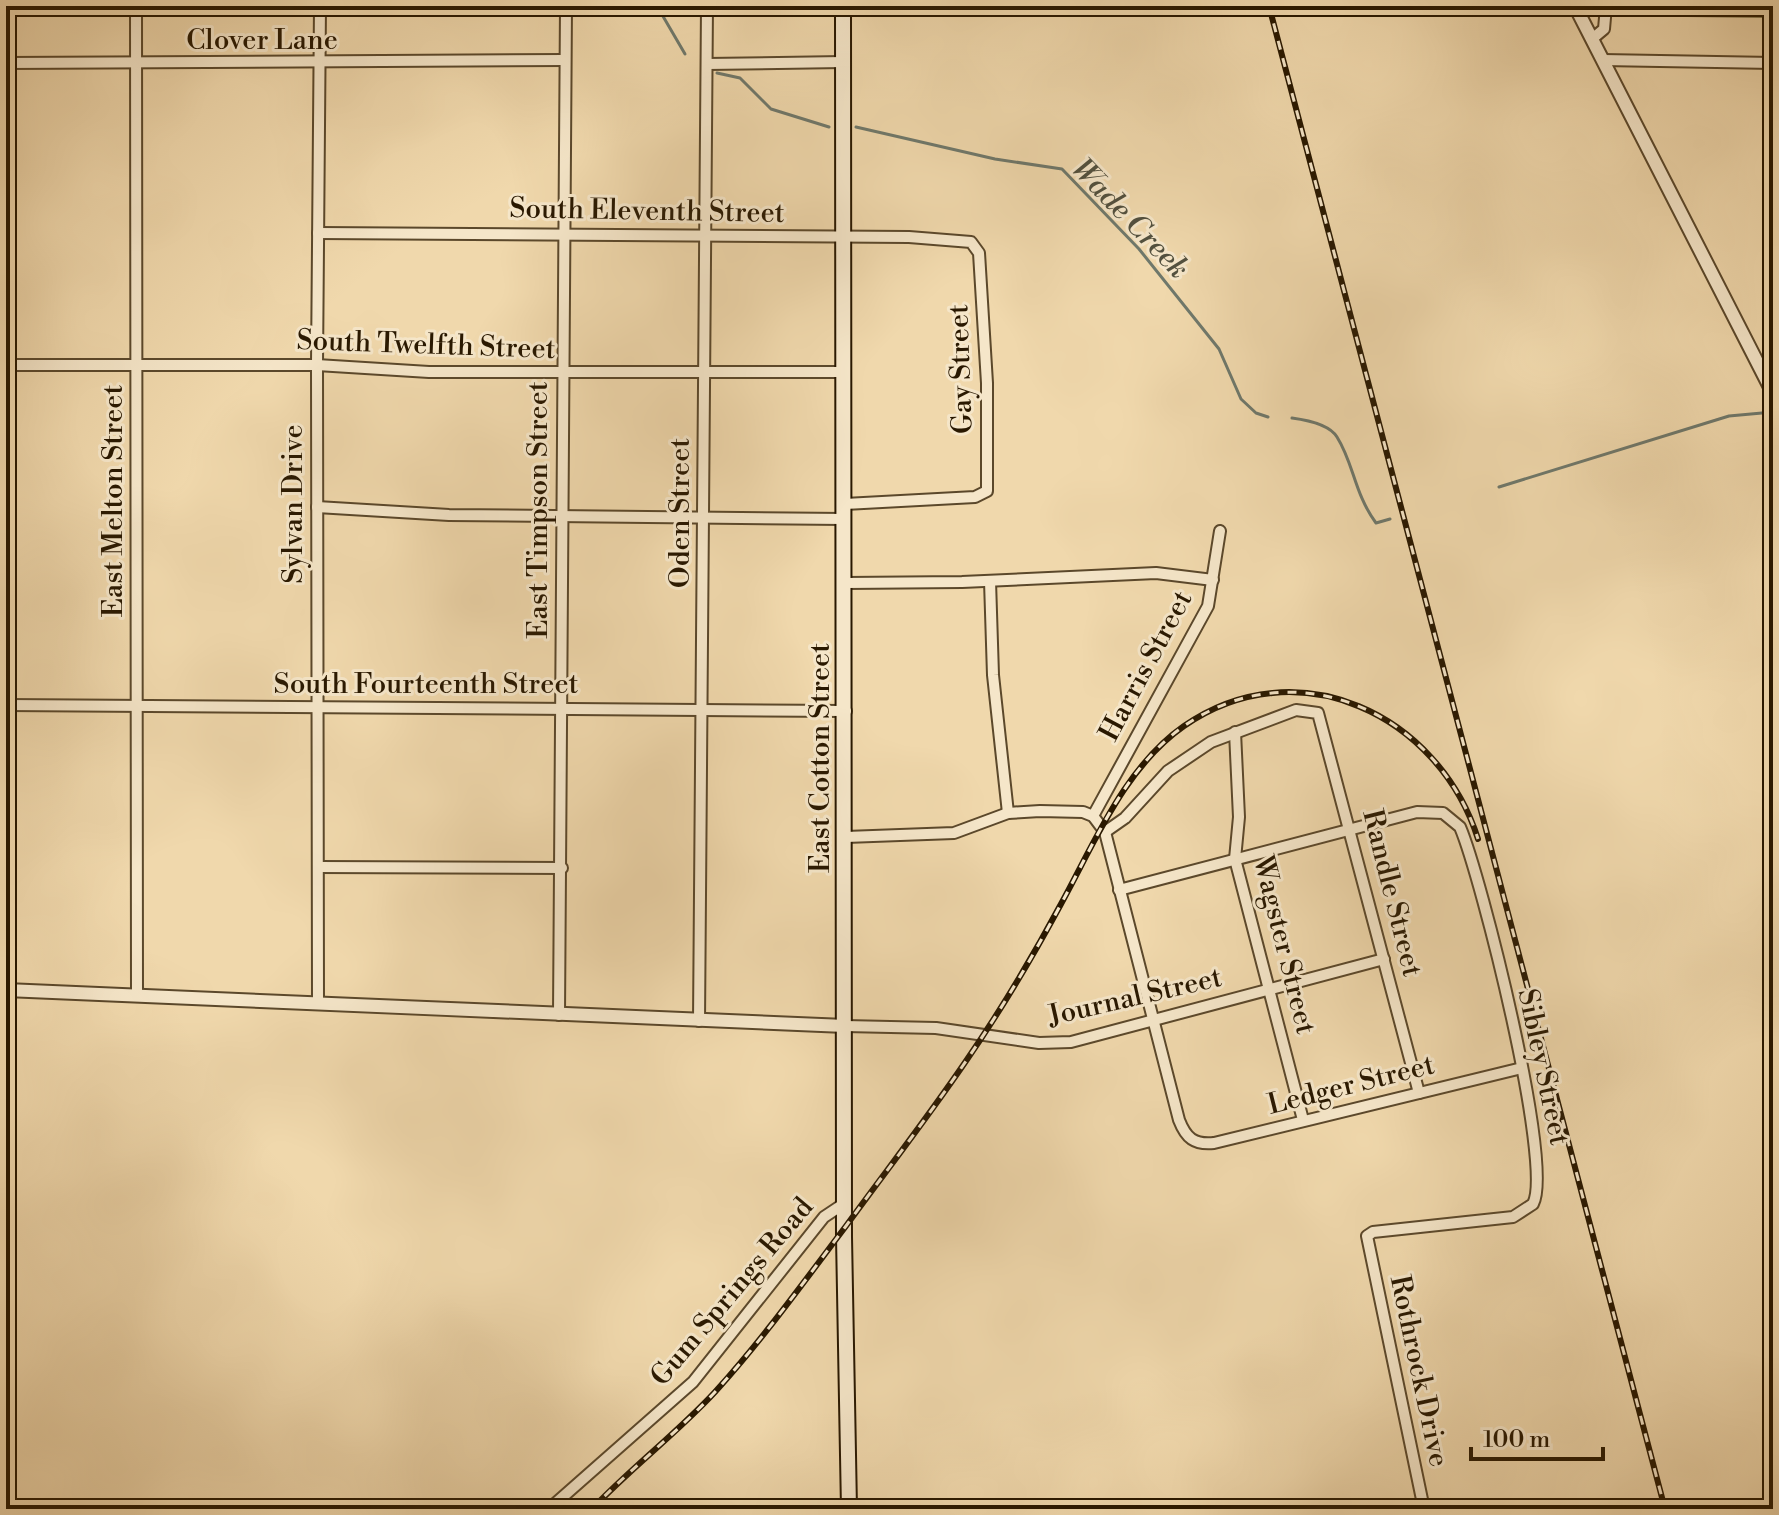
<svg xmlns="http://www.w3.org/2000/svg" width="1779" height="1515" font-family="'Libre Bodoni',serif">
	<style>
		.green { fill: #bcbe88; stroke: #726b44; stroke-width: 2 }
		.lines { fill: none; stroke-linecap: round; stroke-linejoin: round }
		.stream { stroke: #6f786b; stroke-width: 3 }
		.minor-casing { stroke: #5b482b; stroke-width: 14 }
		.tertiary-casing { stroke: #5b482b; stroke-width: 16 }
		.secondary-casing { stroke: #291800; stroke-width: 18 }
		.minor { stroke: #f5e6c9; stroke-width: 10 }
		.tertiary { stroke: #f5e6c9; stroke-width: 12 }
		.secondary { stroke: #f5e6c9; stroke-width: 14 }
		.rail-casing { stroke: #291800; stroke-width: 6 }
		.rail { stroke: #f5e6c9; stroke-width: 3; stroke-dasharray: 9; stroke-linecap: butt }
		.labels { text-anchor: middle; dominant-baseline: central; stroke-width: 6; stroke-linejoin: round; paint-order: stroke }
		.street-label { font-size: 28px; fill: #291800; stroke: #f5e6c9 }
		.water-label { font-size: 30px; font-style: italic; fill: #52503e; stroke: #f5e6c9 }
	</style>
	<rect width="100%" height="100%" fill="#f0d8ac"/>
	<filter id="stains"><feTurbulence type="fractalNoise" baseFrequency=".0025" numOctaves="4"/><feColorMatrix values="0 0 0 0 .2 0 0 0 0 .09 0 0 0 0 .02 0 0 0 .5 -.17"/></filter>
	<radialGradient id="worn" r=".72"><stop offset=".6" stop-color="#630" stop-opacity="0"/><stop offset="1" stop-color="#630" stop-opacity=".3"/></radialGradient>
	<!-- green -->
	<polygon class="green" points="1688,6 1773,6 1773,17 1687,16"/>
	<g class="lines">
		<!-- stream -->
		<g class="stream">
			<polyline points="657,6 685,54"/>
			<polyline points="717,73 740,78 771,109 829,127"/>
			<polyline points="856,127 995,159 1062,169 1139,249 1219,349 1241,399 1256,413 1268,417"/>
			<path d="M1292 418C1307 420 1329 424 1337 437 1354 464 1354 493 1376 523L1390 519"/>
			<polyline points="1499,487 1729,416 1762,413"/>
		</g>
		<defs>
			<g id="minor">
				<polyline points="136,6 137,996"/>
				<polyline points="1592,39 1604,29 1606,6"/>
				<polyline points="1603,60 1773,63"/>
				<polyline points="6,63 565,60"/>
				<polyline points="707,64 843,62"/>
				<polyline points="318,233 909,237 971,242 979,253 987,383 987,491 975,497 845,504"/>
				<polyline points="6,365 317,365 429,372 845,372"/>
				<polyline points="317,507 449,515 845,519"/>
				<polyline points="990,581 993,675 1008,813"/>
				<polyline points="846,583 962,582 1156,573 1213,580"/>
				<polyline points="6,705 846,711"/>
				<polyline points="1235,732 1239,817 1235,859 1303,1120"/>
				<polyline points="1093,816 1208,606 1220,531"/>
				<polyline points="1105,832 1125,818 1168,771 1211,742 1296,710 1318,713 1419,1093"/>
				<path d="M846 837 954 833 1008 813 1040 811 1083 812 1093 816 1105 832 1179 1120C1186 1138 1194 1145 1214 1143L1522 1068"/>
				<polyline points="318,867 562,868"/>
				<path d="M1119 890 1417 812 1443 813 1460 827C1481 876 1554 1165 1533 1204L1513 1217 1373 1232 1367 1236 1424 1509"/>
				<polyline points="318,1002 317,365 320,6"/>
				<polyline points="559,1015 566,6"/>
				<polyline points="699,1021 707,6"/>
				<polyline points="845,1026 936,1028 1039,1043 1071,1042 1384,959"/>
				<polyline points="549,1509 693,1382 824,1217 845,1203"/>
			</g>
			<g id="tertiary">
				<polyline points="1575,6 1773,393"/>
				<polyline points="6,990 845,1026"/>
			</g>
			<polyline id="secondary" points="843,6 844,1237 849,1509"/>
		</defs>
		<!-- minor casing -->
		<use href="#minor" class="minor-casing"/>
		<!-- tertiary casing -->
		<use href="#tertiary" class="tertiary-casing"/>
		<!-- secondary casing -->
		<use href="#secondary" class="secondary-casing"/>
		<!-- minor -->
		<use href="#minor" class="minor"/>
		<!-- tertiary -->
		<use href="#tertiary" class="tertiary"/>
		<!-- secondary -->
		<use href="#secondary" class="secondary"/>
		<defs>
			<g id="rail">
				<polyline points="1269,6 1665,1509"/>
				<path d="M592 1509C631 1468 677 1433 715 1392 763 1339 803 1283 846 1226 886 1171 928 1117 966 1061 1001 1010 1032 958 1061 904 1095 842 1125 767 1184 726 1298 647 1439 715 1478 839"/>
			</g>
		</defs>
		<!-- rail casing -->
		<use href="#rail" class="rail-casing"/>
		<!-- rail -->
		<use href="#rail" class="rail"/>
	</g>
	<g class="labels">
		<!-- street labels -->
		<g class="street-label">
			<text x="262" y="40">Clover Lane</text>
			<text transform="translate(647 211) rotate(1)">South Eleventh Street</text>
			<text transform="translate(426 345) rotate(2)">South Twelfth Street</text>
			<text transform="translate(961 369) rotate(-92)">Gay Street</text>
			<text transform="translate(113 501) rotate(-90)">East Melton Street</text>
			<text transform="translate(293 504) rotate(-90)">Sylvan Drive</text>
			<text transform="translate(538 510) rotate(-90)">East Timpson Street</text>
			<text transform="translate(680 513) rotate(-90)">Oden Street</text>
			<text transform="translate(1146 666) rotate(-62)">Harris Street</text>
			<text x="426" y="684">South Fourteenth Street</text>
			<text transform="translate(820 758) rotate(-90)">East Cotton Street</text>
			<text transform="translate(1392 893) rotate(76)">Randle Street</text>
			<text transform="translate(1284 945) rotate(76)">Wagster Street</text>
			<text transform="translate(1135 997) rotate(-13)">Journal Street</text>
			<text transform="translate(1543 1067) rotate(78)">Sibley Street</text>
			<text transform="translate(1351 1085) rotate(-14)">Ledger Street</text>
			<text transform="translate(732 1292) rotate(-50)">Gum Springs Road</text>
			<text transform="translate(1419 1371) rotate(78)">Rothrock Drive</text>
		</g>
		<!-- water labels -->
		<g class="water-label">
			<text transform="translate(1130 219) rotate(46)">Wade Creek</text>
		</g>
	</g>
	<!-- margin -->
	<rect width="1779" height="1515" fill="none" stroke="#f0d8ac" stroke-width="32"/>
	<rect x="8" y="8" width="1763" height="1499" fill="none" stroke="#291800" stroke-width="4"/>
	<rect x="16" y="16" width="1747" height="1483" fill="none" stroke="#291800" stroke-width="2"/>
	<!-- scale -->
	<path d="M1471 1447v12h132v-12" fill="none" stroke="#291800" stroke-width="4"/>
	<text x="1483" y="1447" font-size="24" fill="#291800" stroke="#f5e6c9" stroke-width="6" paint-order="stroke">100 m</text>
	<rect width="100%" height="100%" filter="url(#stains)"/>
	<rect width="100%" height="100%" fill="url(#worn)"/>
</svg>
